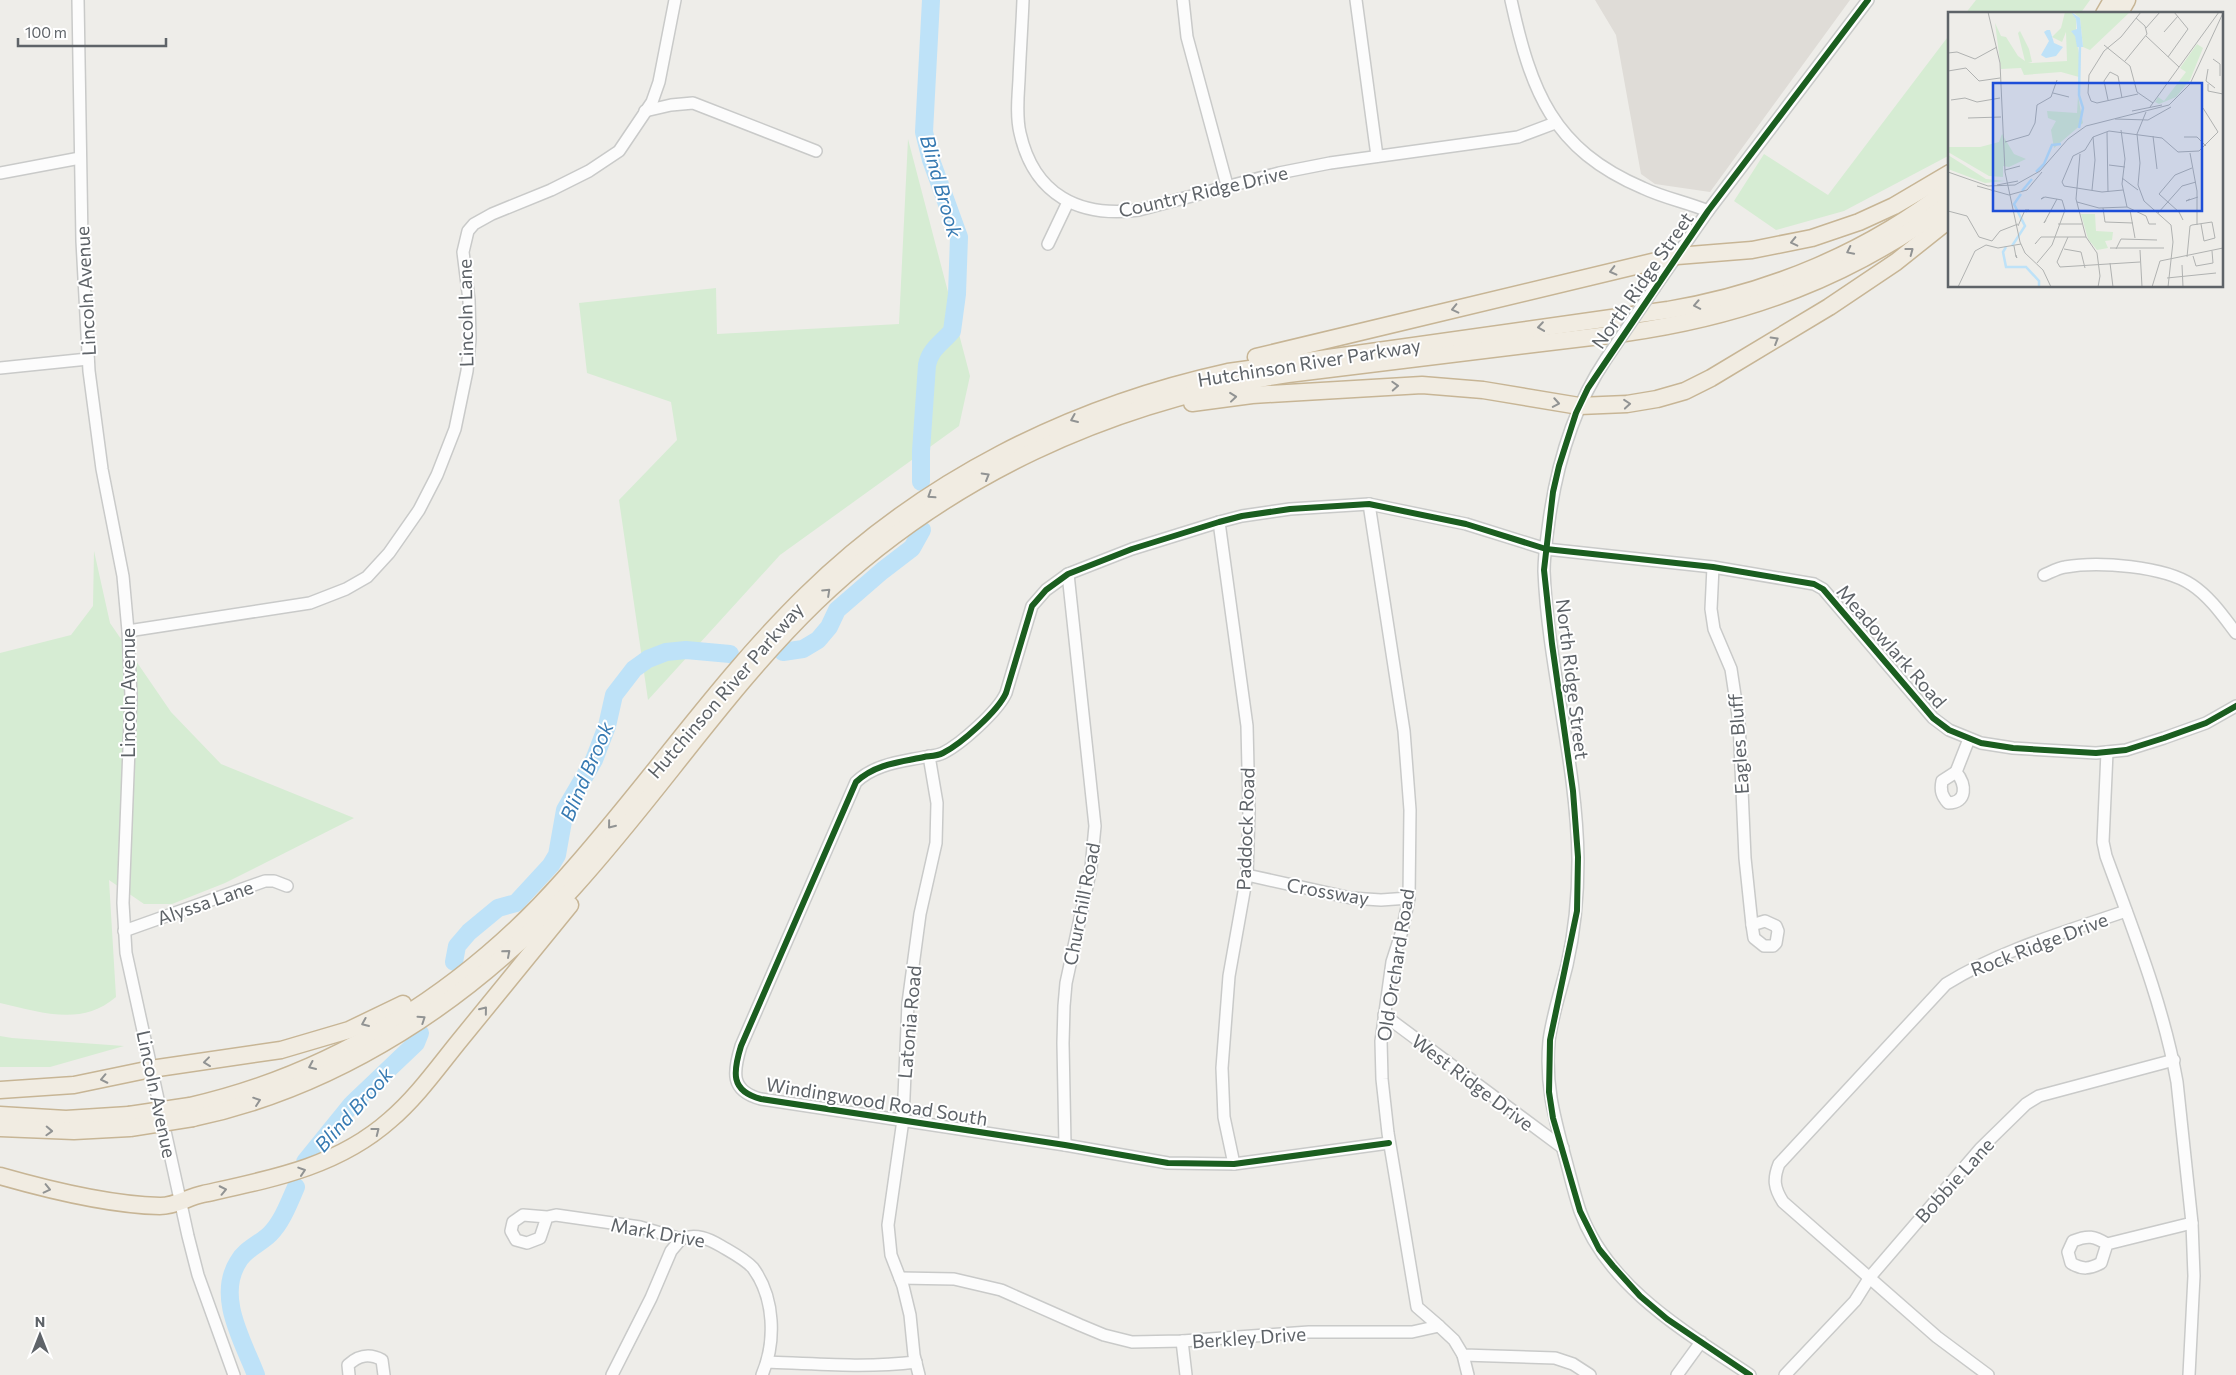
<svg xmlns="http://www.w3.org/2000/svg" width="2236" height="1375" font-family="Commissioner,sans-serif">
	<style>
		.education { fill: #dfdcd7 }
		.green { fill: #d6ecd3 }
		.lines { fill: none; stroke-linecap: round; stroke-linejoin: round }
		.river { stroke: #bee2f8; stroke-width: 18 }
		.minor-casing { stroke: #c9cac9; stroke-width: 14 }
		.highway-casing { stroke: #c7b595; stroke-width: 19 }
		.minor { stroke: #fcfcfc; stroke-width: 11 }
		.highway { stroke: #f1ece2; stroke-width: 16 }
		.minor-bridge-casing { stroke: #c9cac9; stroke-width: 14; stroke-linecap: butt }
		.highway-bridge-casing { stroke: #c7b595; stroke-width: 19; stroke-linecap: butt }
		.minor-bridge { stroke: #fcfcfc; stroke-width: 11 }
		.highway-bridge { stroke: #f1ece2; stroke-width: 16 }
		.cycleway-casing { stroke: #fff; stroke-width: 9 }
		.cycleway { stroke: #1b5e20; stroke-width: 6 }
		.oneway { stroke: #919393 }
		.labels { text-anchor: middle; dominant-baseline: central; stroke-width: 4; stroke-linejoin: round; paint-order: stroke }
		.street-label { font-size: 19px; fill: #5e6368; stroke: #fff }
		.water-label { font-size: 20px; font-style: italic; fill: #377ab2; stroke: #fff }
		.inset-river { fill: none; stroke: #bee2f8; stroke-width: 2.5 }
		.inset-road { fill: none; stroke: #b0b2b1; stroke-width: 1 }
		.view { fill: #1d4ed8; fill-opacity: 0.15; stroke: #1d4ed8; stroke-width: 2.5 }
		.inset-edge { fill: none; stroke: #5e6368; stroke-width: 2.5 }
	</style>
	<rect width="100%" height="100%" fill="#eeede9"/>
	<!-- education -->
	<polygon class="education" points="1595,0 1850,0 1710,192 1655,184 1641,174 1616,35"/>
	<!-- green -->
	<g class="green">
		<polygon points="1976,0 2090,0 2080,14 1965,14"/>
		<polygon points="1950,34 1950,155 1844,211 1776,230 1734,201 1764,154 1828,195"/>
		<polygon points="908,139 970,376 959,426 780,555 648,700 619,500 677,440 671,402 587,373 579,303 716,288 717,334 899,324"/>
		<path d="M94 551 110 623 171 712 221 764 354 818 225 883 172 904H144L109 880 116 997C81 1027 41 1012 0 1003V653L71 635 93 606Z"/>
		<polygon points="0,1036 12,1038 124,1046 50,1067 0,1067"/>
	</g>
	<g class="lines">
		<!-- river -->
		<g class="river">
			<path d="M921 482V451L927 365C930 349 942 343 952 331L957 294 959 237 931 160 924 132 931 0"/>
			<polyline points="783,652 803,649 818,640 829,627 837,610 882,571 912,548 922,530"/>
			<polyline points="454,962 457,946 469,932 498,908 516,903 551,865 557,855 565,810 594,760 607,726 614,695 634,669 648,659 666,652 686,650 730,654"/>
			<polyline points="305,1162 352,1104 416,1043 420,1033"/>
			<path d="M256 1375C243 1341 216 1297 238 1262 245 1249 260 1244 270 1234 282 1222 289 1203 296 1187"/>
		</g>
		<defs>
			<g id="minor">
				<polyline points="78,0 82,241 89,371 102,469 123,576 128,631 131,696 123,903 126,953 188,1236 198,1275 234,1375"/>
				<path d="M1023 0C1022 27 1020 53 1019 80 1018 97 1016 116 1020 133 1034 195 1079 218 1139 210L1279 173 1330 163 1518 137 1555 123"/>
				<polyline points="1183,0 1187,37 1227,185"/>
				<polyline points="1356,0 1377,156"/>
				<path d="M1511 0C1531 91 1552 149 1643 188 1664 198 1686 202 1708 211"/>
				<polyline points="645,111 671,105 693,103 816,151"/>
				<polyline points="0,173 80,158"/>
				<polyline points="1048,244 1068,202"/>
				<polyline points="1655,287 1708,211 1868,0"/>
				<path d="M1606 359C1573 408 1557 463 1549 521 1547 537 1544 554 1544 571 1548 668 1577 763 1578 860 1578 896 1575 930 1567 965 1561 990 1552 1016 1549 1041 1545 1084 1554 1116 1565 1157 1570 1175 1574 1193 1580 1211 1608 1288 1686 1332 1750 1375"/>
				<polyline points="0,368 88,359"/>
				<polyline points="1369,504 1404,731 1410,810 1409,898 1402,931 1392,962 1381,1041 1382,1079 1388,1133 1417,1307 1439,1326"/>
				<polyline points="1219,522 1247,726 1249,811 1247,875 1229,976 1222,1068 1224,1117 1234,1164"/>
				<polyline points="1713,567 1711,609 1714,629 1731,669 1739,722 1745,858 1752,925"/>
				<path d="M2044 575C2051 572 2058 568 2065 567 2098 561 2164 566 2192 585 2210 597 2223 616 2236 633"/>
				<polyline points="128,631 310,603 346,589 367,577 389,553 419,510 437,475 455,429 467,371 470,339 469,300 463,252 468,231 474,224 492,214 551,190 589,171 619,151 652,102 659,82 675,0"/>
				<path d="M2107 752 2103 842 2106 856C2133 930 2163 1004 2177 1082L2192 1223 2194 1276 2189 1375"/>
				<path d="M1956 772C1966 784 1968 803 1948 803 1942 796 1940 791 1942 781Z"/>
				<polyline points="1956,772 1969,739"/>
				<polyline points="1247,875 1351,898 1381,900 1409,898"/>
				<polygon points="1765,921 1776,926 1778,931 1776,943 1773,946 1764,946 1754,938 1752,925"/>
				<polyline points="124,931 265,881 274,881 287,886"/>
				<polyline points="1384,1015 1563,1148"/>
				<path d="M1389 1143 1234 1164 1168 1163 1065 1145 761 1099C730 1091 733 1072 741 1046L856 782C875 764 900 762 924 757 930 756 937 756 943 753 961 744 998 711 1006 693L1032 606 1046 590 1068 574 1132 549 1219 522 1242 516 1290 509 1369 504 1466 524 1546 549 1713 567 1814 584 1823 589 1933 718 1949 730 1981 743 2013 748 2096 753 2126 750 2164 738 2206 723 2236 706"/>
				<polyline points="1065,1145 1063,1043 1064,1006 1066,983 1091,868 1095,826 1068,574"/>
				<path d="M547 1217 523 1215 513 1222 511 1231 516 1240 527 1243 540 1238 547 1217 556 1215 640 1227 681 1239C696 1233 709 1239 721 1246 731 1252 745 1259 753 1268 775 1298 776 1342 762 1375"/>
				<path d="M2107 1244 2101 1263C2090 1269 2082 1270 2071 1263L2068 1252 2073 1241C2088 1235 2094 1236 2107 1244L2192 1223"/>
				<polyline points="900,1278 954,1279 1001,1290 1080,1325 1104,1335 1132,1342 1182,1341 1309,1332 1412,1332 1439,1326 1454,1340 1463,1355 1555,1358 1573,1364 1590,1375"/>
				<polyline points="1182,1341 1186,1375"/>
				<polyline points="1463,1355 1468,1375"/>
				<path d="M767 1362C817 1364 867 1368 916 1362"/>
				<path d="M349 1375 348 1365C359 1355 369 1353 382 1360L384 1375"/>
				<polyline points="612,1375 651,1298 671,1251 681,1239"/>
				<polyline points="919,1375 914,1355 910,1315 903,1286 891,1255 888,1225 903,1120 908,1003 920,914 936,843 937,803 929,756"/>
				<polyline points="1677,1375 1701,1342"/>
				<polyline points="1785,1375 1855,1301 1870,1277 1980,1149 2026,1104 2039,1096 2174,1060"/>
				<path d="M1988 1375 1937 1337 1783 1202C1774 1188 1773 1179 1779 1164L1946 984C2001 950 2065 932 2126 911"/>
			</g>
			<g id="highway">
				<polyline points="2104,14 2112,0"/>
				<polyline points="2119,14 2127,0"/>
				<polyline points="1256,357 1677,256 1752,250 1812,238 1859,222 1894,206 1950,173"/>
				<polyline points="1192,403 1252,395 1422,385 1483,390 1579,406 1627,404 1657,399 1685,391 1711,378 1829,307 1896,262 1950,219"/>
				<polyline points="0,1090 74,1085 151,1069 281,1050 349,1030 403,1004"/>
				<path d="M190 1106C335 1073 466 990 564 879 647 787 717 682 806 595 922 481 1069 407 1228 372L1668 310C1770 293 1868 252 1950 188"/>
				<polyline points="0,1115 66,1119 129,1115"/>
				<path d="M193 1118C340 1087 472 999 573 888 657 796 726 689 816 602 947 476 1109 402 1288 374L1625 333C1746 316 1852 277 1950 203"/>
				<polyline points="0,1128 74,1131 130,1128"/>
				<path d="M0 1176C49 1190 109 1205 160 1206 176 1206 188 1197 203 1194 271 1179 337 1167 390 1120 417 1097 438 1067 460 1040 497 995 533 950 570 905"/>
			</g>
		</defs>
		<!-- minor casing -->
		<use href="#minor" class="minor-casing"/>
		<!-- highway casing -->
		<use href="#highway" class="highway-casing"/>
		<!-- minor -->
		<use href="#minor" class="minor"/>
		<!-- highway -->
		<use href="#highway" class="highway"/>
		<defs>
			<polyline id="minor-bridge" points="1606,359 1655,287"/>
			<g id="highway-bridge">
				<polyline points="129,1115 190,1106"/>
				<polyline points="130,1128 193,1118"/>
			</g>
		</defs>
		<!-- minor-bridge casing -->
		<use href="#minor-bridge" class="minor-bridge-casing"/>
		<!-- highway-bridge casing -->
		<use href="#highway-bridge" class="highway-bridge-casing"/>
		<!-- minor-bridge -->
		<use href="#minor-bridge" class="minor-bridge"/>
		<!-- highway-bridge -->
		<use href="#highway-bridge" class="highway-bridge"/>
		<defs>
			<g id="cycleway">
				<path d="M1389 1143 1234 1164 1168 1163 1065 1145 761 1099C730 1091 733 1072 741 1046L856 782C875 764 900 762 924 757 930 756 937 756 943 753 961 744 998 711 1006 693L1032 606 1046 590 1068 574 1132 549 1219 522 1242 516 1290 509 1369 504 1466 524 1546 549 1713 567 1814 584 1823 589 1933 718 1949 730 1981 743 2013 748 2096 753 2126 750 2164 738 2206 723 2236 706"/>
				<polyline points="1750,1375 1667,1319 1640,1296 1613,1266 1599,1249 1580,1211 1553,1118 1549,1092 1550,1040 1577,911 1578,857 1573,791 1552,644 1544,570 1553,492 1559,466 1576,413 1588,388 1708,211 1868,0"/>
			</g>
		</defs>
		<!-- cycleway casing -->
		<use href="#cycleway" class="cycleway-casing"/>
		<!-- cycleway -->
		<use href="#cycleway" class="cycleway"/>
	</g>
	<!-- one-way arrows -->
	<defs><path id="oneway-chevron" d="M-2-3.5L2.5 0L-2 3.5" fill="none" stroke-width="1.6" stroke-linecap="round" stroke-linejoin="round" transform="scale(1.25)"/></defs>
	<g class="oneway">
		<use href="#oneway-chevron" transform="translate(1794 242) rotate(167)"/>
		<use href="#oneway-chevron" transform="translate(1850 251) rotate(154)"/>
		<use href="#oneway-chevron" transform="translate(1910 251) rotate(-37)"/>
		<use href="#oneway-chevron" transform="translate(1613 271) rotate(166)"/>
		<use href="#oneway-chevron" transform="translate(1697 305) rotate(169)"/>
		<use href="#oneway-chevron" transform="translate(1455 309) rotate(167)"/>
		<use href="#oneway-chevron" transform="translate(1541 327) rotate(172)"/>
		<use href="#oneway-chevron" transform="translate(1775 340) rotate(-31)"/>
		<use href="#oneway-chevron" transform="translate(1395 386) rotate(-3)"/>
		<use href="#oneway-chevron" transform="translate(1233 397) rotate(-6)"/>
		<use href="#oneway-chevron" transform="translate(1556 403) rotate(10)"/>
		<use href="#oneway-chevron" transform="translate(1627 404) rotate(-5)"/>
		<use href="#oneway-chevron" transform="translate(1074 419) rotate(157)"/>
		<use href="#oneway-chevron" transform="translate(986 476) rotate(-30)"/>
		<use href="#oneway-chevron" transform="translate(931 495) rotate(147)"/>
		<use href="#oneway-chevron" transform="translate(827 592) rotate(-43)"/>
		<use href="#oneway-chevron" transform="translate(611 825) rotate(129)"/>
		<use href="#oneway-chevron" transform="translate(507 953) rotate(-41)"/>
		<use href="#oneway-chevron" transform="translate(484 1010) rotate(-51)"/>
		<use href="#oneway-chevron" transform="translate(422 1019) rotate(-34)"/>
		<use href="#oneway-chevron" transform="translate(365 1023) rotate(157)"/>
		<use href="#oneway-chevron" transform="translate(207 1062) rotate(173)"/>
		<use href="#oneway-chevron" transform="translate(312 1066) rotate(156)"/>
		<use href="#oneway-chevron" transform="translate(104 1079) rotate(168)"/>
		<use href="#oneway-chevron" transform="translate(257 1101) rotate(-19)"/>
		<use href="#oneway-chevron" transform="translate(49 1131) rotate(2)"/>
		<use href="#oneway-chevron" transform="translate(376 1131) rotate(-38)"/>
		<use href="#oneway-chevron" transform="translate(302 1171) rotate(-18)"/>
		<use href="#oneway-chevron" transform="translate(47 1189) rotate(13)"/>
		<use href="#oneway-chevron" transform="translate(223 1190) rotate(-12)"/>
	</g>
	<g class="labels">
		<!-- street labels -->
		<g class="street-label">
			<text transform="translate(1203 191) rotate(-13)">Country Ridge Drive</text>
			<text transform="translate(1642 280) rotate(-55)">North Ridge Street</text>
			<text transform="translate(85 291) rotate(-93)">Lincoln Avenue</text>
			<text transform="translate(465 313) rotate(-91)">Lincoln Lane</text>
			<text transform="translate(1309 362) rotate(-9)">Hutchinson River Parkway</text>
			<text transform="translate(1892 646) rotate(49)">Meadowlark Road</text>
			<text transform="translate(1573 679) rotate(83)">North Ridge Street</text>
			<text transform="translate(725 690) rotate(-49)">Hutchinson River Parkway</text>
			<text transform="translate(127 693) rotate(-90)">Lincoln Avenue</text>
			<text transform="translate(1738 744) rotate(-94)">Eagles Bluff</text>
			<text transform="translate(1245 829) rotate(-88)">Paddock Road</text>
			<text transform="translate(1328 891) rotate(10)">Crossway</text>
			<text transform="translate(205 902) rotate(-19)">Alyssa Lane</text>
			<text transform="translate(1081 904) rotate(-79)">Churchill Road</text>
			<text transform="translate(2039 944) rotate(-21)">Rock Ridge Drive</text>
			<text transform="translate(1395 965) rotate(-81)">Old Orchard Road</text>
			<text transform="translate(909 1022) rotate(-85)">Latonia Road</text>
			<text transform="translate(1473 1082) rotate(37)">West Ridge Drive</text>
			<text transform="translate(157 1094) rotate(78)">Lincoln Avenue</text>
			<text transform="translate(877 1101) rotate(9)">Windingwood Road South</text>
			<text transform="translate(1954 1180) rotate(-48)">Bobbie Lane</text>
			<text transform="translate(658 1232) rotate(10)">Mark Drive</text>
			<text transform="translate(1249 1337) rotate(-4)">Berkley Drive</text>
		</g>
		<!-- water labels -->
		<g class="water-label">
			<text transform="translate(942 186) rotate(74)">Blind Brook</text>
			<text transform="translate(586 771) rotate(-67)">Blind Brook</text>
			<text transform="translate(353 1109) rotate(-48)">Blind Brook</text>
		</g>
	</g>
	<!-- overview -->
	<g transform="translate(1948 12)">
		<rect width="275" height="275" fill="#eeede9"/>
		<path d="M117 0H123L128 7V19H123L127 22 131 41V65L113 60 76 63 73 56 53 57 47 11 53 24 58 25 70 44 77 49 70 21 72 19 81 37 84 50H80L84 51 119 49 118 20 114 30 104 25 113 16ZM125 0H182L142 38 135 35 132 6ZM249 32 255 36 242 68 228 85 211 92 207 90 210 85 216 89 238 60 232 56ZM130 84 135 111 106 136 103 118 108 109 100 106 99 99 129 101ZM54 122 66 142 78 147 61 155 55 154V165L41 164 0 140V135H32L51 130ZM0 143 38 167 57 169 37 171 0 157ZM133 202H147L148 219 165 220 164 228 157 229 160 236 149 238 140 227Z" fill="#d6ecd3"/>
		<path d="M123 0 132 6 135 35H129L127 24 123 19 129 17 128 7ZM99 18H102L106 31 115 35 108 44 98 46 93 43 101 29 96 20Z" fill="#bee2f8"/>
		<path class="inset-river" d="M131 116 135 96 131 83 132 31M88 160 96 152 104 133 113 132M74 179 84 167M64 234 77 214 66 192 73 182M58 235 55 240 58 255H78L91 269V275"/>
		<path class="inset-road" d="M40 0 52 51 57 160 72 230 77 241 95 258 103 275M198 16 212 0M216 20 230 4M198 24 231 55M156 33 182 54 189 80 205 91M0 41 9 40 27 47 49 35M220 45 240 17 226 0M265 47 272 52V64M177 49 199 22 197 14 188 6M260 57 258 69 267 76M0 59 18 56 31 69 52 66M260 72V79L275 82M105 81 121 85M190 82 149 91 143 89 140 81 141 63 156 39 173 25 193 0M3 88 17 86 29 90 52 86M160 88 156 69 162 60 170 64 174 86M202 95 271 0M184 99 214 93M198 100 189 122 192 151 190 173 196 189 223 213 225 230 220 275M20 106 53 105M167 107 200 108 223 95M173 118 177 147 174 172 179 195M159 120 160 180M205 124 209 157M236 125H249L258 134M57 130 81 123 87 111 89 93 103 85 109 68M242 141 249 179V213M132 142 128 187 138 225 149 241 152 264 150 275M161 153 177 155M57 158 72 154M0 160 40 174 67 173 92 159 120 127 138 114 221 93 242 72 275 1M174 166 190 178M49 173 70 169M29 174 61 183 79 178 94 160M144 178 147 148 145 125M175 178 154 180 116 174 114 170 125 144 137 138 145 125 161 119 214 126 230 140 251 139 270 120 255 96M96 185 93 187 97 185 114 188 117 198M242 187 238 189 250 185M129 190 151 196 179 195 198 204M155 196 157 210 185 211M182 198 187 226M0 199 19 204 31 225 44 229 52 219 70 212M210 201 234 174 248 170M198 204 201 212H208M98 208 96 211 109 187M235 208 231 200 211 182 227 163 244 156M110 212H134M70 214 77 198H81L78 200M120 225 109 250 112 255 192 250M89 230 87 232 93 225H138M66 234 68 245 69 246 68 243M162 236H216M116 237 133 240 137 256M168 237 173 227 209 228M192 238 194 275M245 244 248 254 265 251 264 239M239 245 242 214 244 213 264 210 267 226 256 229 253 212M89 251 104 233 117 198M162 251 165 275M234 253 235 275M219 266 268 261M10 275 27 239 38 233 50 236 73 232M204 275 212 249 275 236"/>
		<path class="view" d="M45 71H254V199H45Z"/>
		<rect width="275" height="275" class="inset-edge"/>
	</g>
	<!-- north arrow -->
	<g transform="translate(40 1335)" stroke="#ffffff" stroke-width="4" paint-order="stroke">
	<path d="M0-4L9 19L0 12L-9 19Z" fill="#5e6368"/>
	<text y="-8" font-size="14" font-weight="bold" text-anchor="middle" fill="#5e6368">N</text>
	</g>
	<!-- scale -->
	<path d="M18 38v8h148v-8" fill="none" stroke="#5e6368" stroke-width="2.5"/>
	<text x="25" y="38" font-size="15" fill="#5e6368" stroke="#ffffff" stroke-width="4" paint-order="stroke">100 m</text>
</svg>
